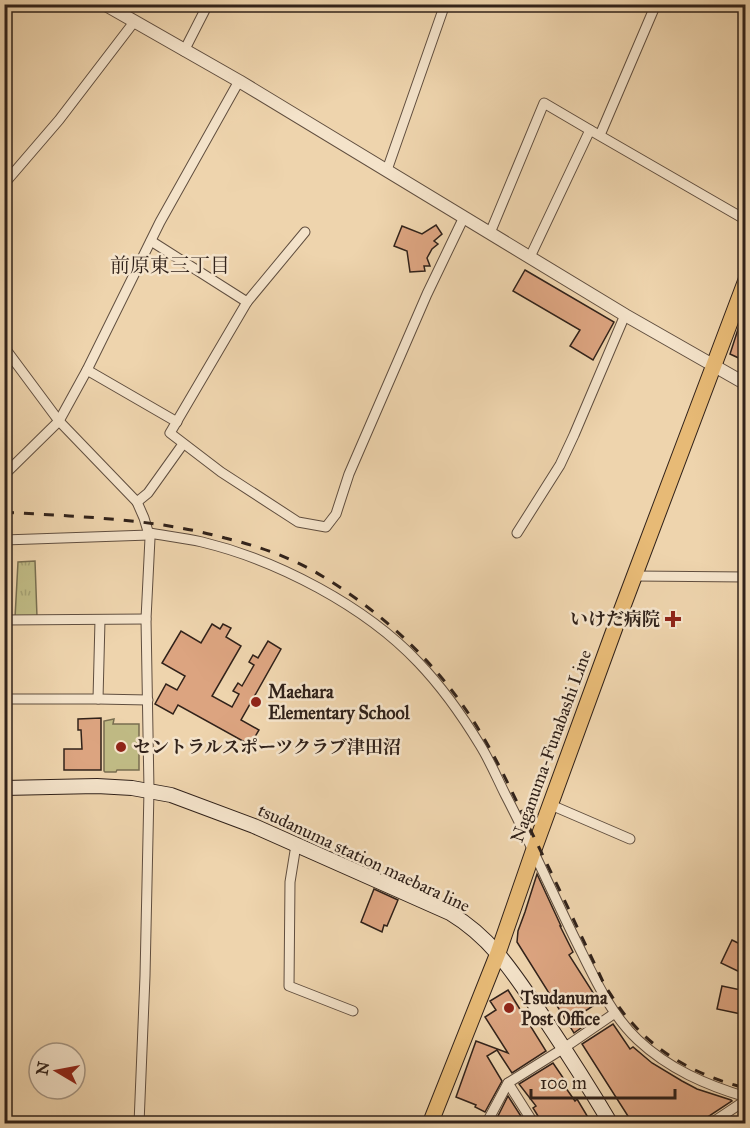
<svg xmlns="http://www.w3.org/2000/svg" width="750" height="1128" font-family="'IM FELL Great Primer','Noto Serif JP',serif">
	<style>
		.grass { fill: url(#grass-tufts); stroke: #786e50; stroke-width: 1.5 }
		.pitch { fill: #c0bb85; stroke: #786e50; stroke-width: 1.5 }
		.building { fill: #dca480; stroke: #31221a; stroke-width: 1.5 }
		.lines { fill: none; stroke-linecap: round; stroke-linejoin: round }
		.minor-casing { stroke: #604e3f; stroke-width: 11 }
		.tertiary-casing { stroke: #604e3f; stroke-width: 14 }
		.secondary-casing { stroke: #31221a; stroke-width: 16 }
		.primary-casing { stroke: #31221a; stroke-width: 17 }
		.minor { stroke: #f4e3ca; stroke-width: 9 }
		.tertiary { stroke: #f4e3ca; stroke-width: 12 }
		.secondary { stroke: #f4e3ca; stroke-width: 14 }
		.primary { stroke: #e7ba76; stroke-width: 15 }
		.rail { stroke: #31221a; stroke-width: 3; stroke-dasharray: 10 10; stroke-linecap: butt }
		.poi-dot { fill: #8f2418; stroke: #f4e3ca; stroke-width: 2 }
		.labels { text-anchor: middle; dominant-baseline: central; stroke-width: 5; stroke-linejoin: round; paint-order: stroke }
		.poi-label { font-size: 18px; font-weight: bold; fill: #31221a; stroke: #f4e3ca; text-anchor: start }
		.street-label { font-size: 18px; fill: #31221a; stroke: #f4e3ca }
		.neighbourhood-label { font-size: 20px; fill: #31221a; stroke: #f4e3ca }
	</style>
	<defs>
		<pattern id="grass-tufts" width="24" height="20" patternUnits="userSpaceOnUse" patternTransform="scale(1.5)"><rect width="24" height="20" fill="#c0bb85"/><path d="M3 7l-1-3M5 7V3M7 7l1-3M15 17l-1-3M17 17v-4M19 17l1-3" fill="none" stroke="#a5a072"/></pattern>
	</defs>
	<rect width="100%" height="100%" fill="#eed4ad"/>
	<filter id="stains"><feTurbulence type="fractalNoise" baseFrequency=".00333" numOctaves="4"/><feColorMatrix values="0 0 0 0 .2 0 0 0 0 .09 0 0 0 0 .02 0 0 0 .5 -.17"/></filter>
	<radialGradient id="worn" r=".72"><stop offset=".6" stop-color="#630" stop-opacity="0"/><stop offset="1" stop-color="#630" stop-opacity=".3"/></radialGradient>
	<!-- grass -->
	<polygon class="grass" points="35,561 37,617 15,618 18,562"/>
	<!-- pitch -->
	<polygon class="pitch" points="114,719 113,724 139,724 139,770 117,770 116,772 105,772 104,771 104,721"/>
	<!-- building -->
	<g class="building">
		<polygon points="436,225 442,234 434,241 438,244 432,249 427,258 430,266 424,266 425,271 410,272 407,251 394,246 402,226 422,234"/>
		<polygon points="525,270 614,322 593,360 570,346 580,330 513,291"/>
		<polygon points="746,312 746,356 743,360 730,354 740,323"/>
		<polygon points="212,624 220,629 223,624 231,628 226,637 241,646 212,696 232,707 239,694 233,691 238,683 242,686 254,665 249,662 253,655 258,658 268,641 281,649 241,720 259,730 250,745 178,705 173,714 155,704 166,684 177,690 185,676 162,663 181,631 201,643"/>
		<polygon points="101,718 101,770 64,770 64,749 82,749 81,730 78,730 78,719"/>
		<polygon points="537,874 561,926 560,926 573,952 569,955 599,1002 579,1015 585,1025 574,1033 517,942 518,931 525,912"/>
		<polygon points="374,889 398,900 387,926 384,925 382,932 361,922"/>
		<polygon points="732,940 746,947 746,975 721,963"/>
		<polygon points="722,986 746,991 746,1015 717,1009"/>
		<polygon points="508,990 546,1051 512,1073 497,1050 487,1056 502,1081 485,1112 475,1107 476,1105 456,1097 476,1041 508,1053 485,1017 496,1010 490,1001"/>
		<polygon points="613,1024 630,1049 633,1047 652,1063 682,1081 697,1089 731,1100 732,1101 706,1118 703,1124 633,1124 582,1044"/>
		<polygon points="553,1063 566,1082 563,1084 575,1101 577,1099 592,1124 543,1124 533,1108 536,1106 519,1084"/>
		<polygon points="508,1096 526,1124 494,1124"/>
	</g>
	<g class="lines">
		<defs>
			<g id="minor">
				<polyline points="184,51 208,4"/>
				<polyline points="600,135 656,4"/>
				<polyline points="387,170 445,4"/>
				<polyline points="4,184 59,120 134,22"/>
				<polyline points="305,232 247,302 170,433 221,472 298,522 326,527 336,514 349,474 427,294 464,217"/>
				<polyline points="490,233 544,103 590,130"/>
				<polyline points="151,241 247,302"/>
				<polyline points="530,257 590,130 746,220"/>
				<polyline points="4,347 59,421 137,502 144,518 150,538 146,619 149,790 145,976 139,1124"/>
				<polyline points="87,370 177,422"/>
				<polyline points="4,475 59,421 87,370 160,222 239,81"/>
				<polyline points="137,502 148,493 183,444"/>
				<path d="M149 533C166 536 185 538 202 542 277 560 365 606 418 662 441 686 463 717 480 745 490 761 497 778 505 794 530 842 552 892 576 941 593 975 610 1014 638 1040 669 1069 706 1085 746 1097"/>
				<polyline points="517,533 560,465 574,435 625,315"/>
				<polyline points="4,540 149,535"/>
				<polyline points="635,576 746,577"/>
				<polyline points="4,620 146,619"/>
				<polyline points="4,699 98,699 148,700"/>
				<polyline points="98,699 100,620"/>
				<polyline points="551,805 630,839"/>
				<polyline points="296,845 290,882 289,986 353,1011"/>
				<polyline points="508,1083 534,1124"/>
				<polyline points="486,1124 508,1083 564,1048 615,1013"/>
				<polyline points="710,1124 746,1100"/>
			</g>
			<polyline id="tertiary" points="104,4 239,81 625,315 746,384"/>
			<path id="secondary" d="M4 788 97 786 132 788 171 795 254 826 450 913C493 939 514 974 542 1015 566 1051 589 1087 611 1124"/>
			<polyline id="primary" points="430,1124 498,953 533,852 617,622 746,280"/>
		</defs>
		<!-- minor casing -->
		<use href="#minor" class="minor-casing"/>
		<!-- tertiary casing -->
		<use href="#tertiary" class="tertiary-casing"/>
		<!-- secondary casing -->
		<use href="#secondary" class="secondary-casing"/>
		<!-- primary casing -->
		<use href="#primary" class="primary-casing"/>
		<!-- minor -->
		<use href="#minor" class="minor"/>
		<!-- tertiary -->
		<use href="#tertiary" class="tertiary"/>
		<!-- secondary -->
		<use href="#secondary" class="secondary"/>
		<!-- primary -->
		<use href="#primary" class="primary"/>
		<!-- rail -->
		<path class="rail" d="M4 512C78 517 153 518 225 538 258 546 293 558 322 576 385 614 441 667 479 730 498 761 513 794 529 827 555 880 580 933 605 986 614 999 622 1013 633 1024 662 1057 704 1078 746 1088"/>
	</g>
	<!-- markers -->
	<g class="poi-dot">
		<path d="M670 610h6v6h6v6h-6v6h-6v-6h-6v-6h6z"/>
		<circle cx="256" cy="702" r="6"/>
		<circle cx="121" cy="747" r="6"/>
		<circle cx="509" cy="1008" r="6"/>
	</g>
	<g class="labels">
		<!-- poi labels -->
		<g class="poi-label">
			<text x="660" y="619" text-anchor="end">いけだ病院</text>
			<text x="268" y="692">Maehara<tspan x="268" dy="21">Elementary School</tspan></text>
			<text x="133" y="747">セントラルスポーツクラブ津田沼</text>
			<text x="521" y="998">Tsudanuma<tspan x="521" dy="21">Post Office</tspan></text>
		</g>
		<!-- street labels -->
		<g class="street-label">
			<text transform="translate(551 746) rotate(-70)">Naganuma-Funabashi Line</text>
			<text transform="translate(364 858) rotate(25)">tsudanuma station maebara line</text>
		</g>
		<!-- neighbourhood labels -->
		<g class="neighbourhood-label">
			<text x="170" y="265">前原東三丁目</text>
		</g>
	</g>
	<!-- margin -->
	<rect width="750" height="1128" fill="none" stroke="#eed4ad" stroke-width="24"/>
	<rect x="6" y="6" width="738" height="1116" fill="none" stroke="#31221a" stroke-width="3"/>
	<rect x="12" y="12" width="726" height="1104" fill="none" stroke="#31221a" stroke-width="1.5"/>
	<!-- north arrow -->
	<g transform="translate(57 1071) rotate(280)"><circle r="28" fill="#f4e3ca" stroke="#a69684" stroke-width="1.5"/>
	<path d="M0-4.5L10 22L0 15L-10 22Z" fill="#8f2418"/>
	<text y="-9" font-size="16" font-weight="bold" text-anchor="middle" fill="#31221a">N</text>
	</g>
	<!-- scale -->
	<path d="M531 1089v9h144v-9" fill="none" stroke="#31221a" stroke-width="3"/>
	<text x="540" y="1089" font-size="18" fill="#31221a" stroke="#f4e3ca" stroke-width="4.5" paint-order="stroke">100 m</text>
	<rect width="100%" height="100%" filter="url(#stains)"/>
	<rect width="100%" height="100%" fill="url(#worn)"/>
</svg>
